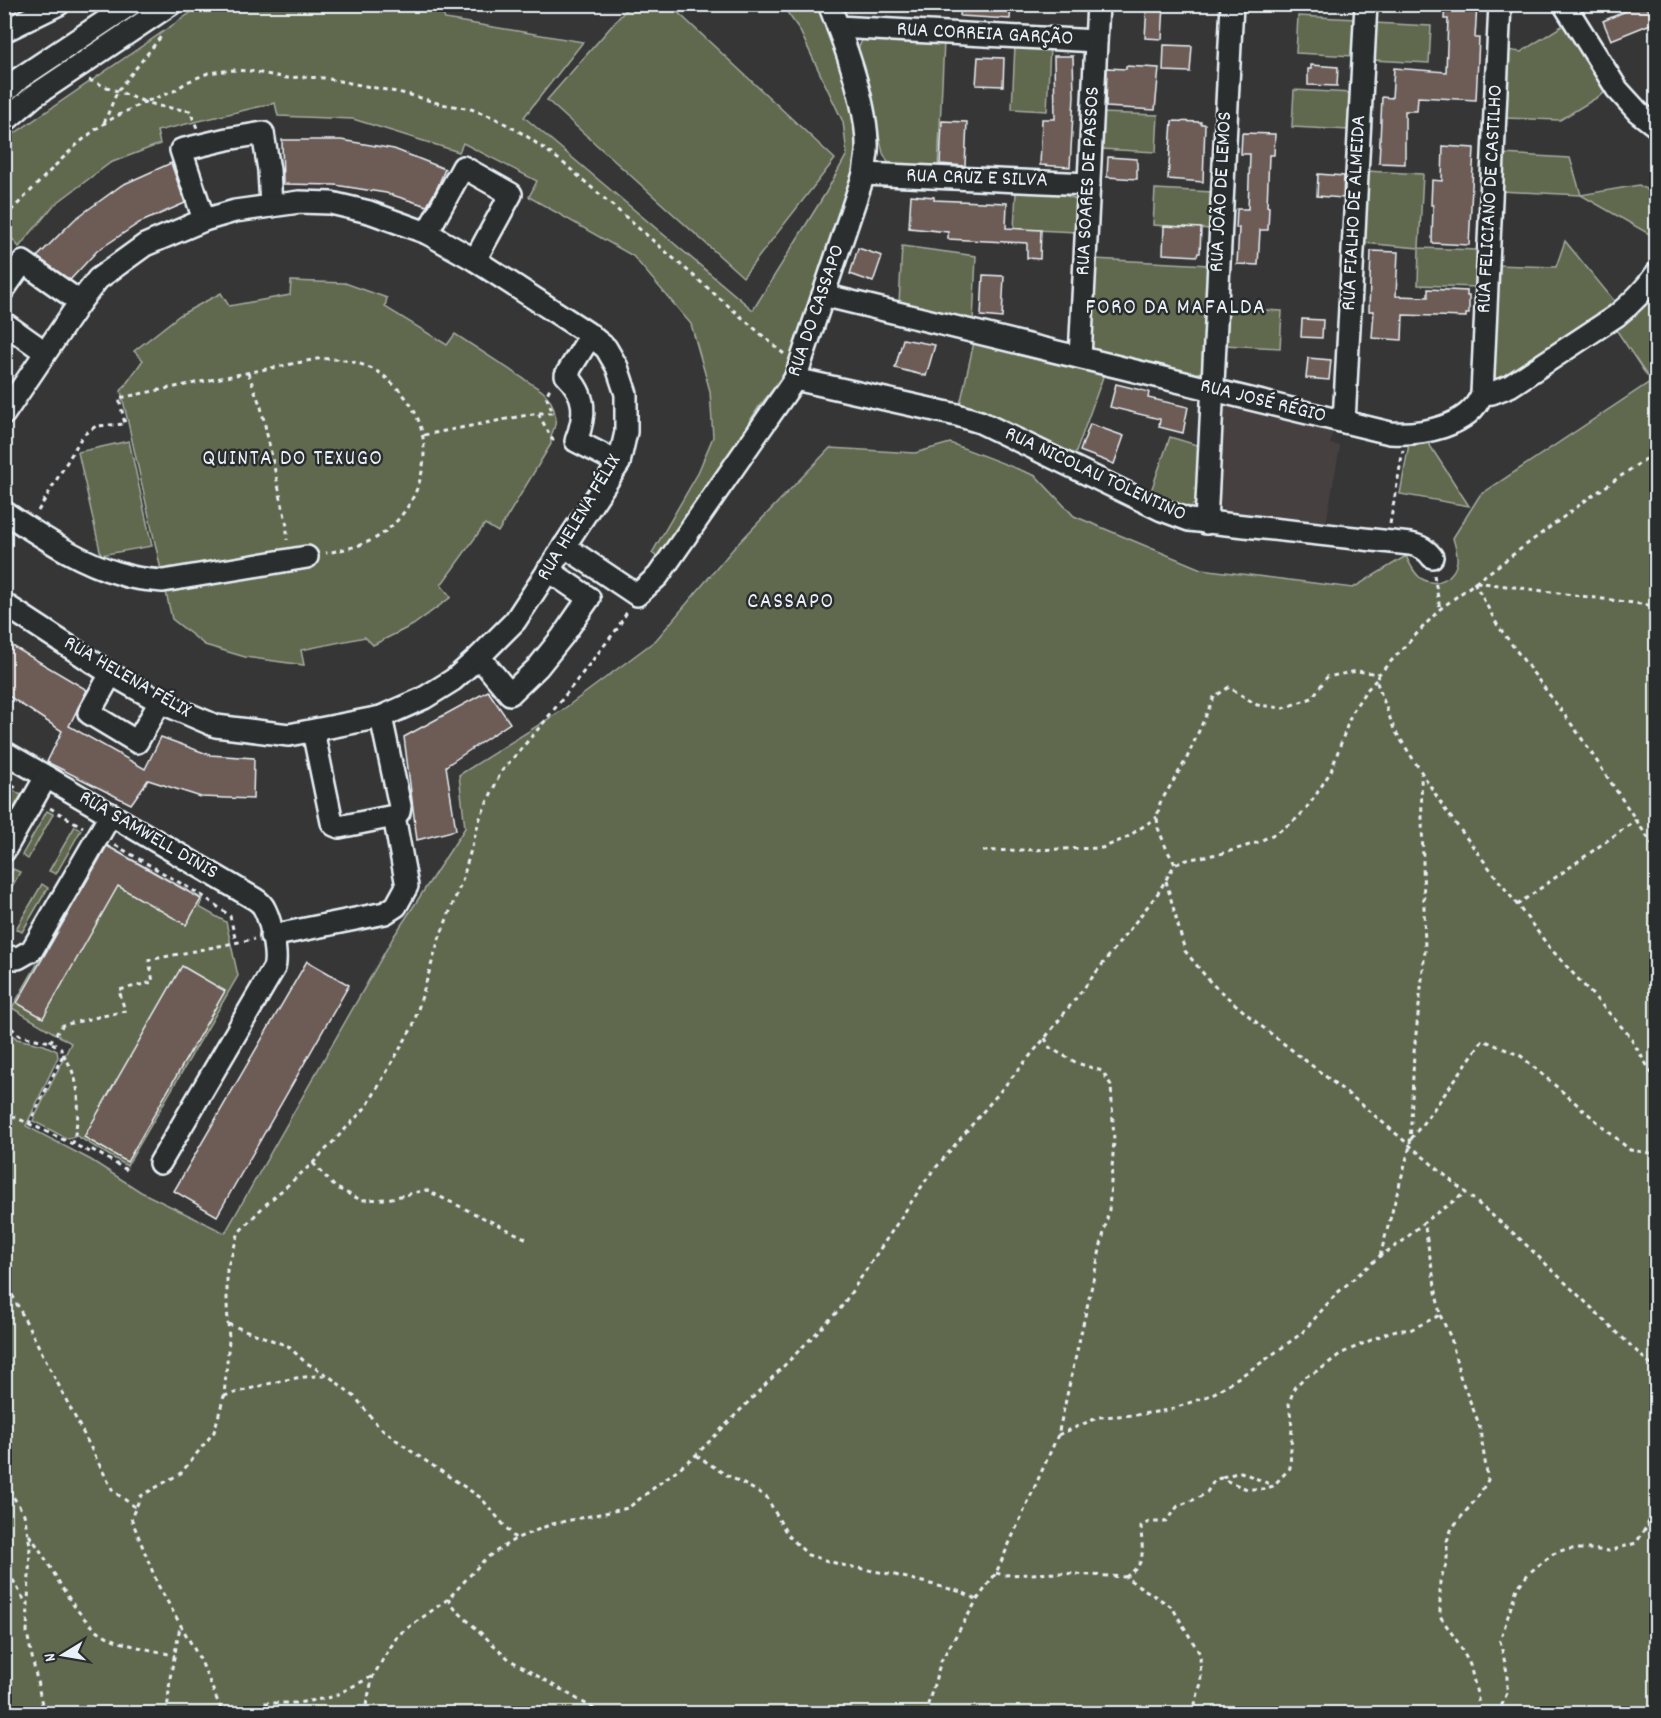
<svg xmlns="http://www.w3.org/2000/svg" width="1661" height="1718" font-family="Dekko,sans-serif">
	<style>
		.built { fill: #47413f }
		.green { fill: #60674e; stroke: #a4aca3; stroke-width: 1.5 }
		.building { fill: #6d5c55; stroke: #e8f1f8; stroke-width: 1.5 }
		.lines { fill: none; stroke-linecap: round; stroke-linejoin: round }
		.minor-casing { stroke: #e8f1f8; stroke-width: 26 }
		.path { stroke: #e8f1f8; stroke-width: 3; stroke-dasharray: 4.5 4.5; stroke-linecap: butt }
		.minor { stroke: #2a2d2e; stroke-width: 21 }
		.labels { text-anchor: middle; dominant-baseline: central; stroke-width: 5; stroke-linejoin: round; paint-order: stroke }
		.street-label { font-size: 21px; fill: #e8f1f8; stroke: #2a2d2e }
		.neighbourhood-label { font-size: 22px; letter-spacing: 1.5px; fill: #e8f1f8; stroke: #2a2d2e }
	</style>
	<rect width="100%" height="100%" fill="#373636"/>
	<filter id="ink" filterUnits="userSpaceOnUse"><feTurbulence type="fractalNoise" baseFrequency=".0167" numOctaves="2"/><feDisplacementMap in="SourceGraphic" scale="12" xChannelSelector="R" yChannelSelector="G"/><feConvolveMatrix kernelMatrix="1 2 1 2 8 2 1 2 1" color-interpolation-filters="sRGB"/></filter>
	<g filter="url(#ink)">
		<!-- built -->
		<polygon class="built" points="1221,403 1333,431 1330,444 1340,446 1326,523 1227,513 1216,502"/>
		<!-- green -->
		<g class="green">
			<polygon points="202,5 439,5 445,19 583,42 524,117 753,310 825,194 847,154 843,122 799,29 782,5 820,5 830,32 852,102 858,161 810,308 783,378 760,405 661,560 652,553 697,475 713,437 710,391 691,324 633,256 529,197 537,181 463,143 459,152 353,119 278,116 275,103 157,131 160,144 110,163 54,205 19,247 10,236 5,244 5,140"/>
			<polygon points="630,5 670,5 835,159 743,277 547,100"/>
			<polygon points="1298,16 1356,19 1354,56 1296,53"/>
			<polygon points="1374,23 1431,26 1429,63 1372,60"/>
			<polygon points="1565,24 1606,92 1560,120 1504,118 1507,50 1521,52"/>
			<polygon points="864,36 944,41 938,169 890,166 883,153 858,49"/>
			<polygon points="1015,45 1050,47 1047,111 1012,109"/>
			<polygon points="1294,90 1352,93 1350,130 1292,127"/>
			<polygon points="1101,113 1158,115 1156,152 1100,149"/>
			<polygon points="1502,154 1570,158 1581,195 1639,185 1656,195 1656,238 1581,195 1500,191"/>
			<polygon points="1366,171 1423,174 1419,248 1477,250 1476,287 1418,285 1419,248 1363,243"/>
			<polygon points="1155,189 1213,192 1211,229 1153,225"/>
			<path d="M1016 192C1027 193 1070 192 1076 200 1081 207 1077 224 1077 232L1014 229Z"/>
			<polygon points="1565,241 1616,303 1500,379 1494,381 1492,378 1496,265 1556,267"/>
			<polygon points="902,246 976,256 973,322 899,304"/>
			<polygon points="1094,259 1209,265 1204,370 1193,376 1095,352 1090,340"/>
			<path d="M291 281 345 283 387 298 385 307 447 345 455 334 541 390C551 398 557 411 555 425 553 433 550 434 551 444L498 532 485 524 441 585 451 597 413 625 373 645 365 637 301 650 304 665 245 657 205 645 172 619 121 391 143 360 134 351 180 315 221 293 229 306 290 295Z"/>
			<polygon points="1656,289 1656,370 1647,376 1615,328 1629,319"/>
			<polygon points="1226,308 1282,311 1280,348 1224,345"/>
			<polygon points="974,342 1104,374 1075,455 1004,421 960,405"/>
			<path d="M1656 378V1713H5V1027L17 1039 44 1045 57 1051 58 1057 26 1126 91 1160 141 1192 225 1233 394 936 465 828 459 775 561 711 656 640 733 549 830 448 915 453 950 443 1036 476 1074 516 1201 569 1353 588 1406 556C1410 564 1414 574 1422 579 1437 588 1455 577 1457 561 1458 553 1455 546 1453 538L1480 495Z"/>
			<polygon points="1170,437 1200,446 1197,502 1187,509 1151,491"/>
			<polygon points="129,441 152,546 101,555 78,452"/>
			<polygon points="1427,441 1469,506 1400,494 1409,444"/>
			<polygon points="5,785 21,795 5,823"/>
			<polygon points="47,811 53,814 28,859 22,855"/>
			<polygon points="75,826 81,830 56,874 49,871"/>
			<polygon points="106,845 203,899 199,907 226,922 238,976 127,1166 77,1136 68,1139 33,1121 71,1043 12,1008"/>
			<polygon points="13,869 20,872 5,899 5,885"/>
			<polygon points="42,884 48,888 22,932 16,929"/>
		</g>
		<!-- building -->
		<g class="building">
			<polygon points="961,4 1011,4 1010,19 960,16"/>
			<polygon points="1147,4 1164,5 1162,39 1145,38"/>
			<polygon points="1445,4 1477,4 1475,38 1479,38 1476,100 1418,97 1417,111 1405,111 1405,164 1379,163 1382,97 1392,98 1394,68 1446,72 1448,19 1444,19"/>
			<polygon points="1642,4 1646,4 1653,23 1611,40 1603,21"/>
			<polygon points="1164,45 1192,46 1190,72 1163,71"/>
			<polygon points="1054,56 1073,56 1074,96 1070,167 1040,165 1042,119 1055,119"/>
			<polygon points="978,57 1004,58 1003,86 976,85"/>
			<polygon points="1311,65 1338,67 1337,86 1308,85 1308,69 1311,69"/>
			<polygon points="1126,66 1159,68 1155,110 1106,107 1107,68 1126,69"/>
			<polygon points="942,121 967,122 965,166 940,164"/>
			<polygon points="1172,121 1201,122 1201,124 1205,124 1203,182 1168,179"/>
			<polygon points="1242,133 1275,134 1274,155 1269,155 1267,206 1269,207 1268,230 1260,230 1258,265 1237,264 1239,228 1236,228 1237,209 1248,209 1250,154 1241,154"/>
			<polygon points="282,140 341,140 394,149 445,169 438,186 427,206 386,193 335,185 283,184"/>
			<polygon points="1443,146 1474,148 1469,245 1432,243 1433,205 1431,205 1432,180 1442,181"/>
			<polygon points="1108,157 1137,159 1137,179 1107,177"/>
			<polygon points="171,163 185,203 139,223 97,251 70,280 37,257 75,219 122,185"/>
			<polygon points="1318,174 1344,176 1343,198 1317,196"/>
			<polygon points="911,195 934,197 934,200 1007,203 1006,228 1041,230 1040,259 1027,258 1027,243 948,239 948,232 909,228"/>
			<polygon points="1164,226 1201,228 1200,253 1198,253 1197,256 1163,254"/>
			<polygon points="858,248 882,256 873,282 850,274"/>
			<polygon points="1371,251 1398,252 1396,296 1428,297 1428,289 1467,291 1467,296 1469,296 1469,314 1466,314 1466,317 1403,315 1402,340 1372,338 1374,311 1369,311"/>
			<polygon points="983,275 1004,276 1002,318 981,316"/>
			<polygon points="1302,319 1323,320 1322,338 1301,337"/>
			<polygon points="903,339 935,345 926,376 895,368"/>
			<polygon points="1308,358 1331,360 1329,380 1306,378"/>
			<polygon points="1116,384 1149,392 1148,398 1188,407 1183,433 1159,427 1160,419 1110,407"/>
			<polygon points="1090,424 1124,436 1114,464 1080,451"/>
			<polygon points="4,641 87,690 69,726 145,769 161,737 210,755 254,758 253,799 201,797 148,780 131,804 47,762 62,731 4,693"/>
			<polygon points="488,691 510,723 446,766 456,830 417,840 404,737"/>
			<polygon points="107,846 201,899 186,925 118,886 43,1018 17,1003"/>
			<polygon points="307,961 349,985 217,1216 174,1191"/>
			<polygon points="182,966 225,991 127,1162 84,1137"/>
		</g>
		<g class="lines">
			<defs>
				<g id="minor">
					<polyline points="1564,4 1617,89 1638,112 1656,126"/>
					<polyline points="838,27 1096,41"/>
					<polyline points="4,31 59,4"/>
					<polyline points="4,93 20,78 131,4"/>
					<polyline points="4,122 34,96 171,4"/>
					<polyline points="864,174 1089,184"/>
					<polyline points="204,220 181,150 227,139 263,133 269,170 271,206"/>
					<polyline points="427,233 463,167 511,194 475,260"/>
					<polyline points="4,289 23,262 80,302"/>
					<path d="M823 295 1390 433C1422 435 1469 427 1482 394L1492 393 1510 386 1616 316C1632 303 1645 290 1656 274"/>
					<polyline points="4,323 45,352"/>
					<path d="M591 335 566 375C587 396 586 415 576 441L619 463"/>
					<polyline points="1080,357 1098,4"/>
					<path d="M795 379 957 415 980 422 1162 510 1189 520 1410 544C1420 546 1426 549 1432 557"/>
					<polyline points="1482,394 1500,4"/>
					<polyline points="4,414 80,302 98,279 145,245 204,220 235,211 299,202 331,203 369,212 427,233 475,260 586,332 606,348 617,367 626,394 626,432 619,463 515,621 479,657 453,680 424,698 381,717 289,735 216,726 160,702 111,674 4,604"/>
					<polyline points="1344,422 1366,4"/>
					<path d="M4 512C41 536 78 562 121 574 134 579 149 580 163 581L307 557"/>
					<polyline points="1206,523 1232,4"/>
					<path d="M564 546 637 595 658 576 795 379 864 174C865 167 866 159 867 152 869 108 845 44 829 4"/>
					<polyline points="479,657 510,694 538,667 562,637 589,598 548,570"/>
					<polyline points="111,674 89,713 137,742 160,702"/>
					<polyline points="313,731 332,822 334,825 339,827 394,816 399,812 400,806 381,717"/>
					<path d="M4 752 255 899C260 902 263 905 265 910 271 922 278 956 274 968L160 1163"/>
					<polyline points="4,851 46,777"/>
					<polyline points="271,936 385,913 396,906 407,886 394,816"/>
					<polyline points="4,957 18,958 32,950 111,814"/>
				</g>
			</defs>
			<!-- minor casing -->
			<use href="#minor" class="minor-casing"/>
			<!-- path -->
			<g class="path">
				<polyline points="89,80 145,102 174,91 187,82 208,73 233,70 250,71 287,78 303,77 324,78 407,94 441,104 471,109 495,118 525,135 561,161 784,354"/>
				<polyline points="104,123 117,92 163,34"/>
				<path d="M4 217C36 188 64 152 99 127 113 117 129 110 145 102L159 106 190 111 197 128"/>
				<polyline points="248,373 261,407 287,526 287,540"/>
				<polyline points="539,413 553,413 546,396 551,386"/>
				<polyline points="424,435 538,413 552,439 556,442"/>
				<path d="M38 511 83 435 96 426 125 424 119 398 317 359C335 358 353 360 370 368 380 372 388 379 396 387 439 427 430 495 386 531 369 545 347 549 326 553"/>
				<polyline points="1390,524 1403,450"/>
				<polyline points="1434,575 1440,609"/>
				<polyline points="1474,582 1498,626 1578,733 1656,850"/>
				<polyline points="1476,582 1656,606"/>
				<polyline points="1379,674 1376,680 1394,729 1446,811 1550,948 1628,1034 1656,1080"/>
				<polyline points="4,781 18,789"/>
				<polyline points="50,808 83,827"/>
				<polyline points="115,845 206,898 230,916 236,942"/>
				<polyline points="983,851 1102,848 1126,838 1157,817"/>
				<polyline points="1176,864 1190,859 1224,853 1256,843 1278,832 1299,817 1314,798 1331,771 1352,712 1365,692 1376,680"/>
				<polyline points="1166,881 1185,951 1212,984 1256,1022 1361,1104 1519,1238 1656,1370"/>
				<polyline points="1517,905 1636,820"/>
				<polyline points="4,1022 21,1036 50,1042 61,1048 62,1057 29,1124"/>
				<polyline points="50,1042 63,1025 125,1011 119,990 153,982 149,960 254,939"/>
				<path d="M63 1054C83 1083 80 1111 73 1144"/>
				<polyline points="4,1112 90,1152 91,1149 130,1172"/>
				<polyline points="1411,1139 1439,1102 1483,1040 1521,1056 1630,1150 1656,1154"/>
				<polyline points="313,1163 335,1187 361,1200 387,1199 426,1190 527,1239"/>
				<polyline points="1380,1256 1410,1146 1414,1052 1425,951 1421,774"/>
				<polyline points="4,1279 113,1491 135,1507"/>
				<polyline points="1440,1315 1451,1338 1460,1376 1479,1424 1488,1480 1477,1498 1452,1528 1447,1541 1447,1562 1440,1581 1440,1616 1459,1644 1470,1665 1478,1698 1479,1714"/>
				<polyline points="228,1324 288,1346 305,1362 329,1376 356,1398 378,1426 411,1451 481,1498 515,1538"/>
				<path d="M224 1396C258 1387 292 1375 327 1376"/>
				<polyline points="1058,1435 1099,1417 1136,1415 1169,1410 1211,1395 1258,1365 1302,1333 1336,1294 1380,1256 1403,1241 1424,1222 1465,1193"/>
				<polyline points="696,1455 723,1473 766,1496 787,1534 808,1555 842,1565 895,1575 962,1592 977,1600"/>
				<polyline points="1222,1477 1241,1472 1272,1485"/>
				<polyline points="4,1482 24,1514 30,1545 27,1633 44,1714"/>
				<polyline points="1647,1526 1656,1524"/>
				<path d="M29 1535C55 1567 70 1617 108 1637 128 1647 153 1649 175 1656"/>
				<polyline points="4,1564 27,1605"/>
				<polyline points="996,1573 1004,1575 1058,1573 1125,1577 1172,1607 1200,1654 1201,1683 1195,1704 1199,1714"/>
				<path d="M1125 1577C1149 1563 1141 1548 1141 1526L1149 1522H1165L1178 1506 1198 1498 1207 1492 1214 1481 1220 1478 1247 1489H1264L1273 1486 1290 1468 1292 1427 1289 1404 1294 1388 1305 1377 1321 1369 1340 1354 1389 1332 1397 1330H1410L1440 1315 1424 1222"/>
				<polyline points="448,1599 455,1609 510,1660 603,1714"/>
				<polyline points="167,1714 170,1678 180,1627"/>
				<polyline points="229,1714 220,1707 201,1661 158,1585 131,1518 141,1496 181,1473 214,1432 224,1396 229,1340 227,1304 227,1269 239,1232 264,1206 313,1163 367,1106 413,1026 439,939 462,881 480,818 501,772 545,721 617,629 627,612"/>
				<polyline points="251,1714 262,1703 298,1703 332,1697 373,1676"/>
				<polyline points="364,1714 373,1676 398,1635 448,1599 486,1558 515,1539 552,1524 628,1508 696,1455 840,1309 928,1177 1045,1038 1158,893 1175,864 1167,850 1158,828 1157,817 1160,803 1186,760 1214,697 1229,687 1257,705 1283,708 1312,698 1327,677 1357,671 1379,674 1440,609 1589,498 1650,456 1656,454"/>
				<polyline points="925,1714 941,1661 977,1600 996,1573 1058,1435 1109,1210 1114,1140 1111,1085 1102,1071 1077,1063 1050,1048 1045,1038"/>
				<polyline points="1498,1714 1507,1693 1507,1672 1500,1641 1517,1588 1529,1573 1553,1554 1566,1549 1589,1549 1609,1551 1636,1543 1647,1526 1656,1504"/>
			</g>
			<!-- minor -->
			<use href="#minor" class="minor"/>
		</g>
	</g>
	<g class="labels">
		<!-- street labels -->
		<g class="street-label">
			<text transform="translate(985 35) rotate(3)">RUA CORREIA GARÇÃO</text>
			<text transform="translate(977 179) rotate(2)">RUA CRUZ E SILVA</text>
			<text transform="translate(1089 181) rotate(-87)">RUA SOARES DE PASSOS</text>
			<text transform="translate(1222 192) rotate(-87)">RUA JOÃO DE LEMOS</text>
			<text transform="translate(1491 199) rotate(-87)">RUA FELICIANO DE CASTILHO</text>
			<text transform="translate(1355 213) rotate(-87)">RUA FIALHO DE ALMEIDA</text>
			<text transform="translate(817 311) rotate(-71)">RUA DO CASSAPO</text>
			<text transform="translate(1263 402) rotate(14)">RUA JOSÉ RÉGIO</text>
			<text transform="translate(1095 475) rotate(25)">RUA NICOLAU TOLENTINO</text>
			<text transform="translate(580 518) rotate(-59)">RUA HELENA FÉLIX</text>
			<text transform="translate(127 678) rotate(30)">RUA HELENA FÉLIX</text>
			<text transform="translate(148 836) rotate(30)">RUA SAMWELL DINIS</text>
		</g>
		<!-- neighbourhood labels -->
		<g class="neighbourhood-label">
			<text x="1176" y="308">FORO DA MAFALDA</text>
			<text x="293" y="459">QUINTA DO TEXUGO</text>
			<text x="791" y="602">CASSAPO</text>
		</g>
	</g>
	<!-- margin -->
	<rect width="1661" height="1718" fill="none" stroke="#2a2d2e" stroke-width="24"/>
	<rect x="12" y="12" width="1637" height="1694" fill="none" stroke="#e8f1f8" stroke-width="2" filter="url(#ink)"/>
	<!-- north arrow -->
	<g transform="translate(63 1655) rotate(259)" stroke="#2a2d2e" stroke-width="4.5" paint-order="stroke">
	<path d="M0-4.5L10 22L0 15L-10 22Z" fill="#e8f1f8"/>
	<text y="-9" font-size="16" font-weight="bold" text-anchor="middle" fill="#e8f1f8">N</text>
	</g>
</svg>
